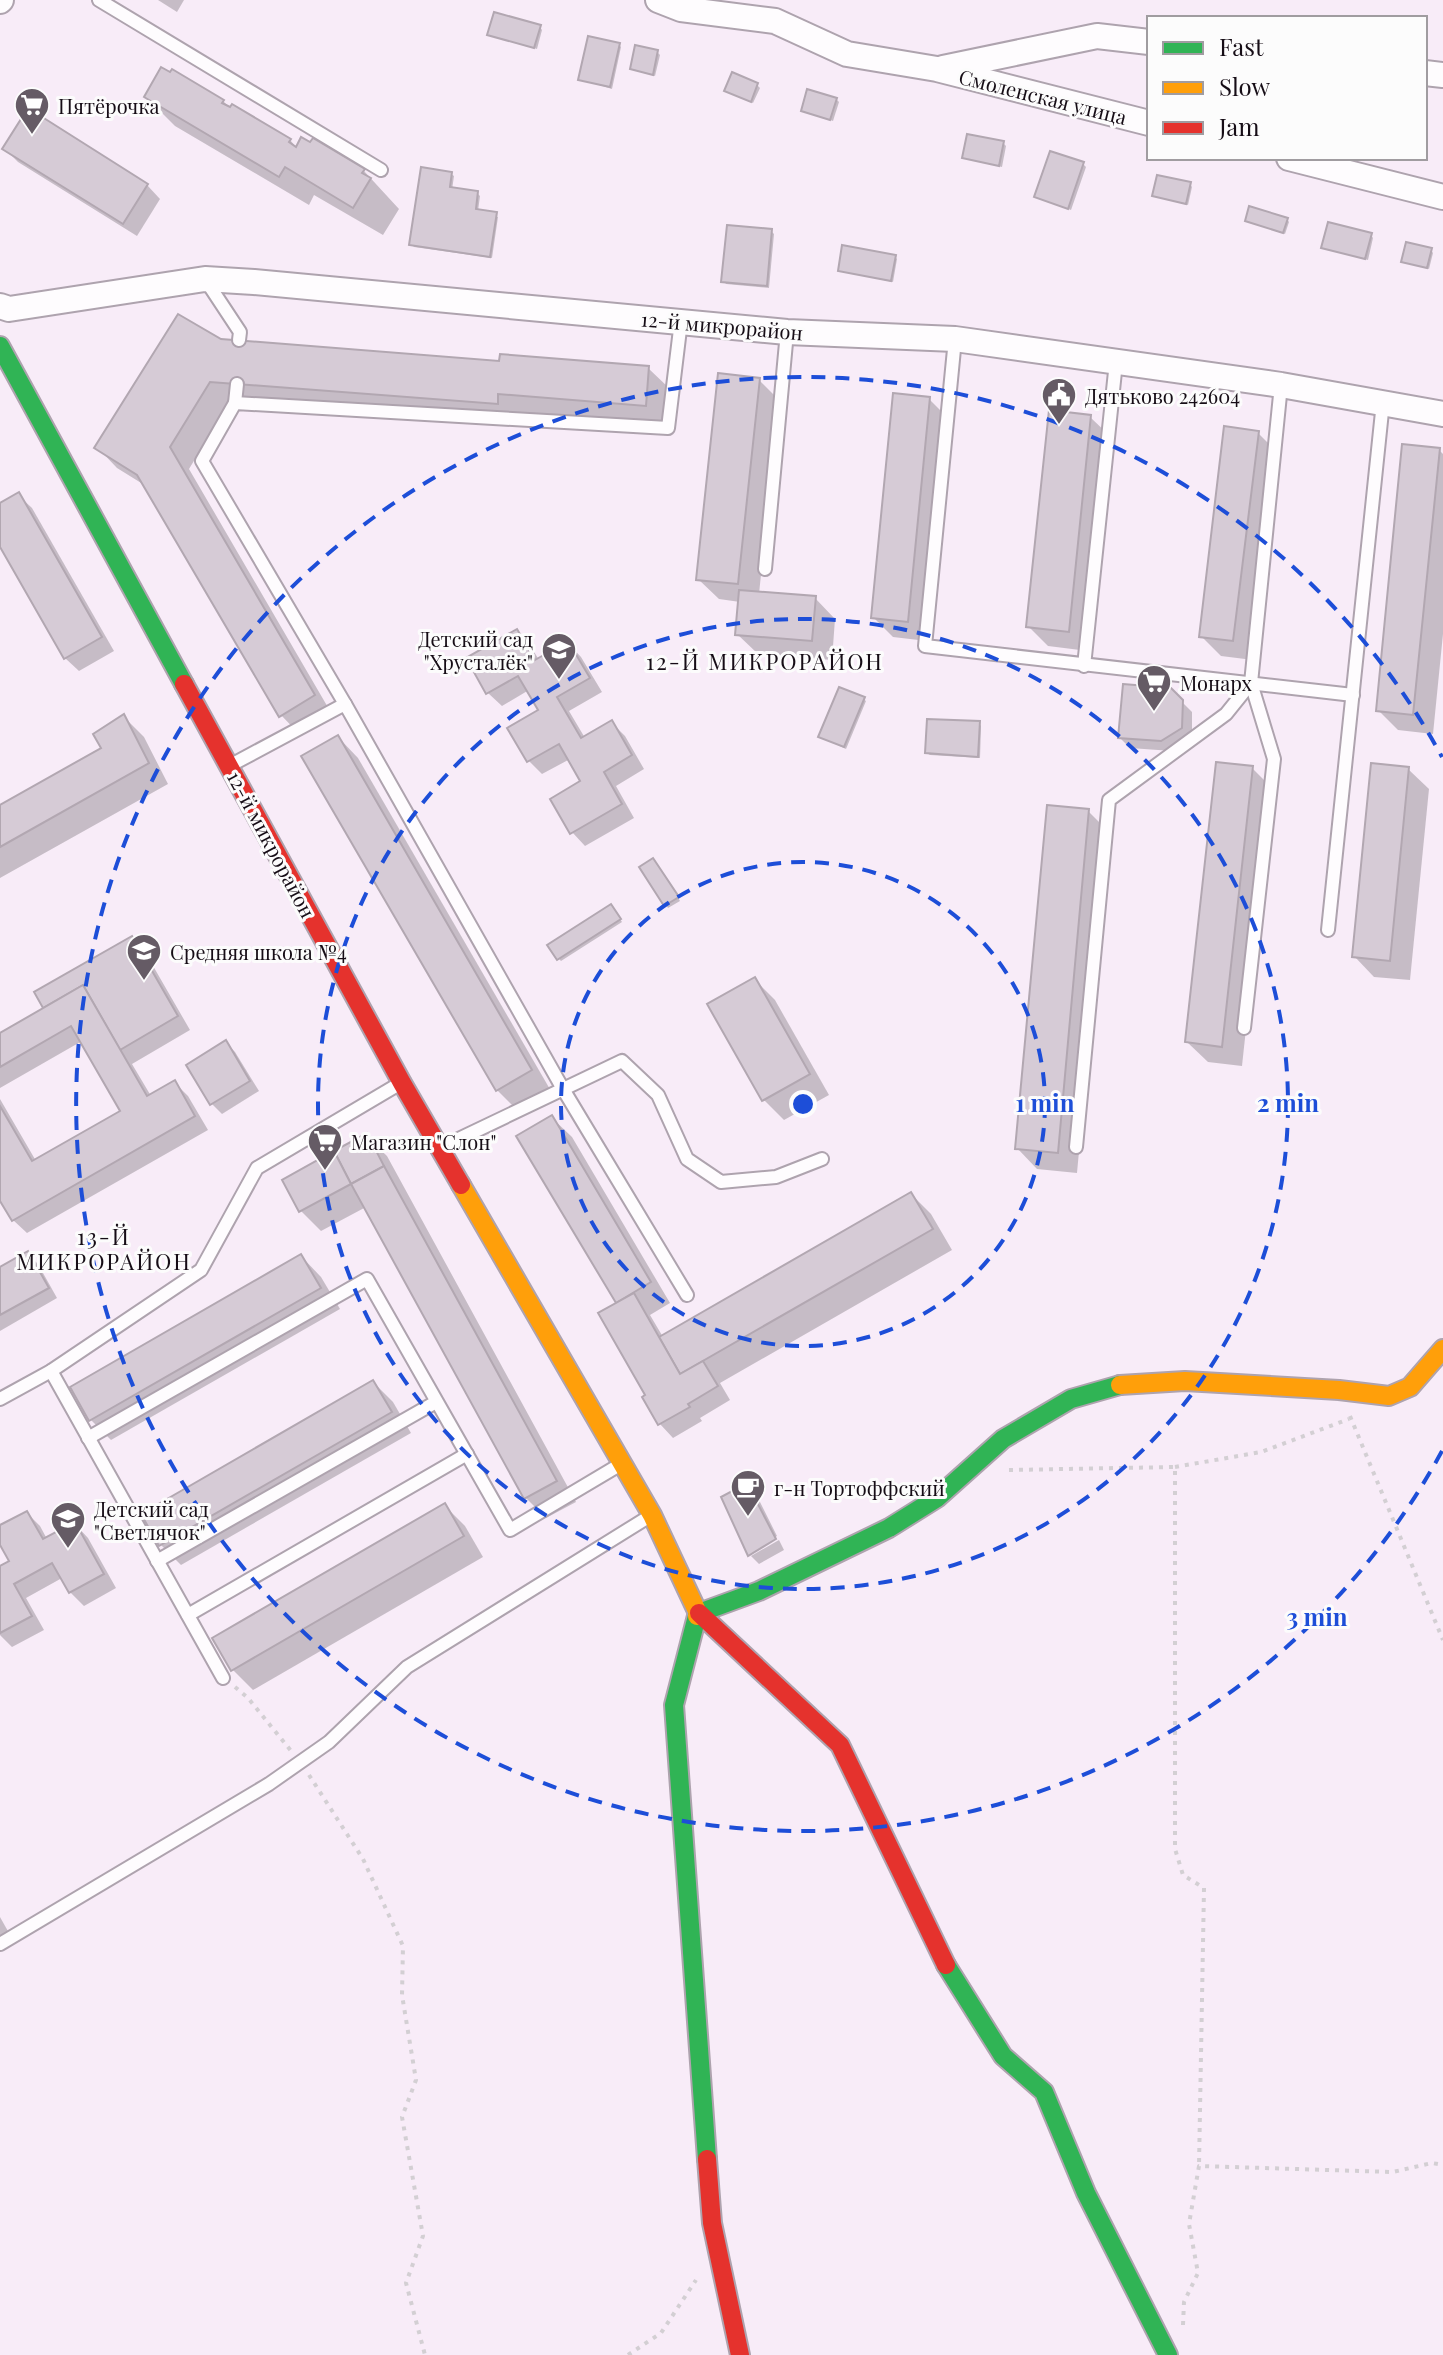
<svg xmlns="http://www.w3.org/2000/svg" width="1443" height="2355" font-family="'Playfair Display',serif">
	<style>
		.shadow { fill: #0003 }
		.building { fill: #d6cbd6; stroke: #b2a7b1; stroke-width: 2 }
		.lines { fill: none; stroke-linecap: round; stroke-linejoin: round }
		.lane-casing { stroke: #aea3ae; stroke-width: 16 }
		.street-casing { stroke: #aea3ae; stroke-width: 28 }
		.fast-casing { stroke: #aea3ae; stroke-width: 22 }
		.slow-casing { stroke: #aea3ae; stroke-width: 22 }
		.jam-casing { stroke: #aea3ae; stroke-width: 22 }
		.path { stroke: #d3cfd3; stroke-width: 4; stroke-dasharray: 4 6; stroke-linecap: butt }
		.lane { stroke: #fefcfe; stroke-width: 12 }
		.street { stroke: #fefcfe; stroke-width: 24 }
		.fast { stroke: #30b455; stroke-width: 18 }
		.slow { stroke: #ff9f0a; stroke-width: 18 }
		.jam { stroke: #e5322d; stroke-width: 18 }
		.ring { fill: none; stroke: #1d4ed8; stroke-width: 4; stroke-dasharray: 14 10 }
		.labels { text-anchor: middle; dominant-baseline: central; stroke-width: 6; stroke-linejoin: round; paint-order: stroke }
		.street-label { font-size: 20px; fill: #160d16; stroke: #fcfcfc }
		.poi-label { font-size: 20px; fill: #160d16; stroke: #fcfcfc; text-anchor: start }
		.neighbourhood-label { font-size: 22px; letter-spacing: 2px; fill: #160d16; stroke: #fcfcfc }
		.centre { fill: #1d4ed8; stroke: #fcfcfc; stroke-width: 4 }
		.ring-label { font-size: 24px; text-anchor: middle; font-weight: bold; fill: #1d4ed8; stroke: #fcfcfc; stroke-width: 6; stroke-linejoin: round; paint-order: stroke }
	</style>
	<rect width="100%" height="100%" fill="#f8ecf8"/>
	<!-- shadow -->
	<g class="shadow">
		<polygon points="158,0 184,0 177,12"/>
		<polygon points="540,27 542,30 537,49 490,34"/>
		<polygon points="619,45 621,47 612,89 580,79"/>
		<polygon points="657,52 660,55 655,76 632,68"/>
		<polygon points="757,85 760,88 753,103 729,93"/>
		<polygon points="146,97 223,101 231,109 290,140 297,148 364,171 399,209 383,235 314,195 309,205 175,126"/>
		<polygon points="836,99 839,102 833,121 803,110"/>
		<polygon points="1003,143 1006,146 1002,167 964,158"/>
		<polygon points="5,149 147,185 160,199 137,236 18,162"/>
		<polygon points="1083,164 1086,167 1071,210 1036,197"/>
		<polygon points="451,174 454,176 452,190 477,193 480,196 478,211 498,217 492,258 414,247 412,244"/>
		<polygon points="1190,184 1192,187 1188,205 1154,196"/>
		<polygon points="1287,219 1289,222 1285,234 1247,221"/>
		<polygon points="771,231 774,234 769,288 726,284 724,281"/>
		<polygon points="1371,235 1373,238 1368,260 1324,248"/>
		<polygon points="1431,250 1433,253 1429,269 1403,261"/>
		<polygon points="895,257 897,259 893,282 840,271"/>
		<polygon points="220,341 501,363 648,368 669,388 666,425 230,401 189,469 333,716 301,736 281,715 146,486 117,468 97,447"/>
		<polygon points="759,380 779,400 759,594 815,598 835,619 832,660 758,654 737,634 740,602 719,599 698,579"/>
		<polygon points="929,399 950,420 927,641 893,637 873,617"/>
		<polygon points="1090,417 1111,437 1088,651 1048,646 1028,626"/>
		<polygon points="1258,433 1278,453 1253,660 1221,656 1201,636"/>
		<polygon points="1439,450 1443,454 1443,634 1433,734 1398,730 1378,710"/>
		<polygon points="18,495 32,508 114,651 79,671 65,658 0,543 0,506"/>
		<polygon points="516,631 530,645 539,660 568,643 581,657 602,692 569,711 585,738 612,723 625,736 644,769 616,786 634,818 585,846 572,832 583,782 570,759 542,774 529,761 540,711 529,690 502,706 488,693"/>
		<polygon points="1170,690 1192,712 1192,738 1172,751 1130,748 1120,738"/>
		<polygon points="863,699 866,701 846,749 821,737"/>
		<polygon points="124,717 144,737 168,784 0,878 0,808 104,749"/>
		<polygon points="979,723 981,726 980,758 930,755 927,753"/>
		<polygon points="338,737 358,758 551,1091 517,1110 497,1090"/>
		<polygon points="1252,768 1272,788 1242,1066 1208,1062 1187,1042"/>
		<polygon points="1408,769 1429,789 1410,980 1374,977 1354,956"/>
		<polygon points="1088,811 1109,832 1077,1173 1037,1169 1017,1148"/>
		<polygon points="656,863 680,901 668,908 642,868"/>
		<polygon points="613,909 622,922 561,961 559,959"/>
		<polygon points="131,938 145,952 190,1030 132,1064 151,1096 174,1082 188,1096 208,1130 27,1233 13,1220 0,1197 0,1099 36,1161 123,1112 82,1041 0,1088 0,1035 46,1009 37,992"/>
		<polygon points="755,980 775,1000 829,1095 784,1120 764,1100"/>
		<polygon points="225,1042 235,1052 259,1091 222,1114 212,1104"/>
		<polygon points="551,1117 572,1137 670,1303 650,1315 663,1337 911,1194 931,1214 952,1250 720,1383 730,1400 700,1418 702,1421 673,1438 660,1424 644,1397 648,1395 619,1304 519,1136"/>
		<polygon points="366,1136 387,1156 576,1502 546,1518 526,1498 366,1207 321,1231 301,1211 284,1180"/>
		<polygon points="28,1254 38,1264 57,1298 0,1331 0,1270"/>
		<polygon points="301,1256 321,1277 340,1309 111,1440 91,1420"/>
		<polygon points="373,1382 393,1402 411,1433 181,1565 161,1545 143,1514"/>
		<polygon points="747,1486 757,1496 777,1536 751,1552 751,1555"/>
		<polygon points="445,1506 465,1526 483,1557 253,1690 233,1670"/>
		<polygon points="27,1513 40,1526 47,1539 75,1524 88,1538 116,1588 84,1606 70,1592 62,1578 26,1598 44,1630 12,1647 0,1635 0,1569 12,1562 0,1541 0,1528"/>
		<polygon points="779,1540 784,1550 759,1564 751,1556"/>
		<polygon points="0,1917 13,1940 0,1948"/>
	</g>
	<!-- building -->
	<g class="building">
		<polygon points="494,12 541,25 534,48 487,35"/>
		<polygon points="588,36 620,43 610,87 578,80"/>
		<polygon points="635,45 658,50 653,75 630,69"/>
		<polygon points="161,67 170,72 172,69 224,100 222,103 230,107 232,104 291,139 289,142 296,147 301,137 310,142 313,138 365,169 362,173 371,178 353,208 285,167 279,177 144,97"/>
		<polygon points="732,72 758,83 751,102 724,91"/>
		<polygon points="807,89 837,98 830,120 801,111"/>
		<polygon points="28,108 148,184 123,224 2,149"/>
		<polygon points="967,134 1004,141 999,166 962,158"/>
		<polygon points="1050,151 1084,162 1068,209 1034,197"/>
		<polygon points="421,167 452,172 450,187 478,191 476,209 497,212 490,257 409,245"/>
		<polygon points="1157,175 1191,182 1186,204 1152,196"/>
		<polygon points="1249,206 1288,218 1283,233 1245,221"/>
		<polygon points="1328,222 1372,233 1365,259 1321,248"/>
		<polygon points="727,225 772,229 767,286 721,282"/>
		<polygon points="1406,242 1432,248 1427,268 1401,262"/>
		<polygon points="842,245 896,255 891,281 838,271"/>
		<polygon points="178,314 221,339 499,361 500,354 649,366 646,406 498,394 498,404 210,382 170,447 315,695 279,717 137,475 94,448"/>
		<polygon points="718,373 760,378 738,584 696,580"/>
		<polygon points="893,393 930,397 908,622 871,618"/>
		<polygon points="1049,410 1091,415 1069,632 1026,627"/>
		<polygon points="1224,426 1259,431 1233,641 1199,637"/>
		<polygon points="1402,444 1440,448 1413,715 1376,711"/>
		<polygon points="19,492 102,637 64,659 0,547 0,503"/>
		<polygon points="739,590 816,596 812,641 735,635"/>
		<polygon points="517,629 535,660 568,641 590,678 557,697 581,738 612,720 632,755 604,772 622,804 570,834 550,799 580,781 559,744 527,762 507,728 538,710 518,676 486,694 466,658"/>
		<polygon points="1123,684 1171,688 1183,700 1182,728 1161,741 1118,738"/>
		<polygon points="839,687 865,697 844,747 818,737"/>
		<polygon points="124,714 149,763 0,847 0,805 101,748 93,734"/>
		<polygon points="927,719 980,721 978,757 925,753"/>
		<polygon points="338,735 532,1070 496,1091 301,756"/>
		<polygon points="1216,762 1253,766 1222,1047 1185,1042"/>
		<polygon points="1371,763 1409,767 1390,961 1352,957"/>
		<polygon points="1047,805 1089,809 1058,1153 1015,1149"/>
		<polygon points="653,858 679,897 664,906 639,867"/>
		<polygon points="611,904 621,919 557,960 547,945"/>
		<polygon points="132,936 178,1016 120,1050 83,985 43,1008 34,992"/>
		<polygon points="755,977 810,1074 762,1101 707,1004"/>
		<polygon points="83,985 147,1096 175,1080 195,1116 12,1221 0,1201 0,1106 32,1161 120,1111 71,1026 0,1067 0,1033"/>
		<polygon points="226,1040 250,1081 210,1105 186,1065"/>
		<polygon points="552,1115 651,1282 616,1303 516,1136"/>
		<polygon points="367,1133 384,1166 351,1184 334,1151"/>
		<polygon points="334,1151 351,1184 299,1212 282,1180"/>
		<polygon points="384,1166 557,1481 524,1499 351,1184"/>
		<polygon points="911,1192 933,1229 680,1374 659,1337"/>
		<polygon points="28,1251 49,1288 0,1315 0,1267"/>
		<polygon points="301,1254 321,1288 89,1421 70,1387"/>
		<polygon points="634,1293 680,1374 703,1361 718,1386 688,1404 690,1407 658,1425 642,1397 645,1395 598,1313"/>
		<polygon points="373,1380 392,1412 159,1546 141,1514"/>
		<polygon points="747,1483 776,1539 748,1556 721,1497"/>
		<polygon points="445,1503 464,1536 231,1671 212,1638"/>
		<polygon points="27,1511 43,1539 75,1522 104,1574 69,1593 52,1563 14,1584 32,1616 0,1633 0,1566 9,1561 0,1545 0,1525"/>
	</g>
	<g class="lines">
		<defs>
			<g id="lane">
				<polyline points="99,0 381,170"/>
				<polyline points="205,279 240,332 239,340"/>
				<polyline points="955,339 925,646 1353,695"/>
				<polyline points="235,403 237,384"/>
				<polyline points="765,569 787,332"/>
				<polyline points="1084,666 1116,362"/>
				<polyline points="345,704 202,461 235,403 668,428 681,321"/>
				<polyline points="231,765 345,704 563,1089 687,1295"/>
				<polyline points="1328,930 1383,402"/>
				<polyline points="1244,1028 1274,759 1251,683 1281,385"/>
				<polyline points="442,1147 622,1061 658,1095 687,1159 721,1182 776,1177 822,1159"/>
				<polyline points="1076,1147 1109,800 1226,714 1251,683"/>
				<polyline points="51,1371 223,1678"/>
				<polyline points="0,1399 51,1371 201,1270 257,1168 399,1084"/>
				<polyline points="88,1438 367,1279 510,1530 621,1464"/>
				<polyline points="157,1561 436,1402"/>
				<polyline points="188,1615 467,1454"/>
				<polyline points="0,1944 269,1784 329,1742 407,1667 650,1516"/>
			</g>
			<g id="street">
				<polyline points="658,0 681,9 775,21 847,54 937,69 1149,123"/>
				<polyline points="0,1 1,0"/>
				<polyline points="943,68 1097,36 1149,42"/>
				<polyline points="1425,73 1443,75"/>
				<polyline points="1289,158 1443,197"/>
				<polyline points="0,306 9,309 205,279 254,282 787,332 955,339 1281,385 1443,414"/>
			</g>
			<g id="fast">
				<polyline points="0,346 184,684"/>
				<polyline points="699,1613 759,1591 889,1528 937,1498 1003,1439 1071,1399 1120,1385"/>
				<polyline points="697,1616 674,1705 707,2159"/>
				<polyline points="946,1965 1003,2056 1044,2092 1086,2193 1168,2355"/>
			</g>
			<g id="slow">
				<polyline points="461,1185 652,1515 698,1613 697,1616"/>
				<polyline points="1120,1385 1185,1381 1339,1390 1389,1396 1410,1387 1443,1349"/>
			</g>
			<g id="jam">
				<polyline points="184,684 402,1083 461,1185"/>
				<polyline points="699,1613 840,1745 946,1965"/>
				<polyline points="707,2159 712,2223 740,2355"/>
			</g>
		</defs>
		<!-- lane casing -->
		<use href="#lane" class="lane-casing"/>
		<!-- street casing -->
		<use href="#street" class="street-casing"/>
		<!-- fast casing -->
		<use href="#fast" class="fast-casing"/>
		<!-- slow casing -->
		<use href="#slow" class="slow-casing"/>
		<!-- jam casing -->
		<use href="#jam" class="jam-casing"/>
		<!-- path -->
		<g class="path">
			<polyline points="1350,1416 1443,1640"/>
			<polyline points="1175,1467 1261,1452 1349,1419"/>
			<polyline points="1009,1470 1175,1467 1175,1849 1183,1875 1204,1888 1199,2166"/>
			<polyline points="235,1687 248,1698 292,1752"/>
			<polyline points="309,1775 363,1859 403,1946 402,1995 416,2080 402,2117 423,2236 406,2283 425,2355"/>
			<polyline points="1183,2325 1184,2302 1198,2273 1189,2224 1199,2166 1393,2172 1432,2163 1443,2165"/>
			<polyline points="628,2355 661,2333 696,2280"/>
		</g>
		<!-- lane -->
		<use href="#lane" class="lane"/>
		<!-- street -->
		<use href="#street" class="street"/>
		<!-- fast -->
		<use href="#fast" class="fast"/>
		<!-- slow -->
		<use href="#slow" class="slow"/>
		<!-- jam -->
		<use href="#jam" class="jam"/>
	</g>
	<!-- distance rings -->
	<g class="ring">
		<circle cx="803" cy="1104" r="242"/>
		<circle cx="803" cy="1104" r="485"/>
		<path d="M1442 1451A727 727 0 1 1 1442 757"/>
	</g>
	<!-- icons -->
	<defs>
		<symbol id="supermarket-pin" viewBox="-11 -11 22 30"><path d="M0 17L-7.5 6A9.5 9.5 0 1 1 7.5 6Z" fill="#655b65" stroke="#fcfcfc"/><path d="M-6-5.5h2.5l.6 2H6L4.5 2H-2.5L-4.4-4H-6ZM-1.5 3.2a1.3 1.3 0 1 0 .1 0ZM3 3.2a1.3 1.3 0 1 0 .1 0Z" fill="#fff"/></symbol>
		<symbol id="civic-pin" viewBox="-11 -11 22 30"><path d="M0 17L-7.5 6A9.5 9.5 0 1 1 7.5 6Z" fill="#655b65" stroke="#fcfcfc"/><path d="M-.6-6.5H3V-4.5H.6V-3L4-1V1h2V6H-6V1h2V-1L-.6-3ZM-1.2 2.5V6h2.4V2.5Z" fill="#fff"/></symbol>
		<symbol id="school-pin" viewBox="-11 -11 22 30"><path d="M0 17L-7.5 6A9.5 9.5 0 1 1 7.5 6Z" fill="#655b65" stroke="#fcfcfc"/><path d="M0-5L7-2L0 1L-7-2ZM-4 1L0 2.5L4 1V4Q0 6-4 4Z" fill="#fff"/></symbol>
		<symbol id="cafe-pin" viewBox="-11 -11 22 30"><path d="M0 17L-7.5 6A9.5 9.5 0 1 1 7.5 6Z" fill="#655b65" stroke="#fcfcfc"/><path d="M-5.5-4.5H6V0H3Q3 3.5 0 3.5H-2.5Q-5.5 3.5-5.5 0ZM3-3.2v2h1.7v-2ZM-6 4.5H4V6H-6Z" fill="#fff"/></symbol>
	</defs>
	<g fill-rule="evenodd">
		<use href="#supermarket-pin" x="12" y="85" width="40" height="54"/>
		<use href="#civic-pin" x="1039" y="375" width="40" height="54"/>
		<use href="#school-pin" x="539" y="630" width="40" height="54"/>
		<use href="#supermarket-pin" x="1134" y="662" width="40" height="54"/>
		<use href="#school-pin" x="124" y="931" width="40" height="54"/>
		<use href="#supermarket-pin" x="305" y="1121" width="40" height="54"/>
		<use href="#cafe-pin" x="728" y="1467" width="40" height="54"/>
		<use href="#school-pin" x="48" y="1499" width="40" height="54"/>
	</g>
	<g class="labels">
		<!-- street labels -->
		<g class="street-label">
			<text transform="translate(1043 96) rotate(14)">Смоленская улица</text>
			<text transform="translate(722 325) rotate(5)">12-й микрорайон</text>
			<text transform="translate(272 844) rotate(62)">12-й микрорайон</text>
		</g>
		<!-- poi labels -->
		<g class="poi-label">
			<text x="58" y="105">Пятёрочка</text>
			<text x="1085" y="395">Дятьково 242604</text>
			<text x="533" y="638" text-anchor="end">Детский сад<tspan x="533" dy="23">"Хрусталёк"</tspan></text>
			<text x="1180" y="682">Монарх</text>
			<text x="170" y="951">Средняя школа №4</text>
			<text x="351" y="1141">Магазин "Слон"</text>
			<text x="774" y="1487">г-н Тортоффский</text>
			<text x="94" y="1508">Детский сад<tspan x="94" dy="23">"Светлячок"</tspan></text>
		</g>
		<!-- neighbourhood labels -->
		<g class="neighbourhood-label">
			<text x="765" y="661">12-Й МИКРОРАЙОН</text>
			<text x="104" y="1236">13-Й<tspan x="104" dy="25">МИКРОРАЙОН</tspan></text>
		</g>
	</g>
	<circle cx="803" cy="1104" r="12" class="centre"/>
	<g class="ring-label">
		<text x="1045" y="1112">1 min</text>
		<text x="1288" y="1112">2 min</text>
		<text x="1317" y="1626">3 min</text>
	</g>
	<!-- legend -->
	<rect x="1147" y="16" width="280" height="144" fill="#fcfcfc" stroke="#a09ca0" stroke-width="2"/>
	<rect x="1163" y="42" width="40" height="12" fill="#30b455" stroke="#a09ca0" stroke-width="2"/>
	<text x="1219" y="56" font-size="24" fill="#160d16">Fast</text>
	<rect x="1163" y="82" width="40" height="12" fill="#ff9f0a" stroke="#a09ca0" stroke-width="2"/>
	<text x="1219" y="96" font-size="24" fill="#160d16">Slow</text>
	<rect x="1163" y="122" width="40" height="12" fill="#e5322d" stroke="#a09ca0" stroke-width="2"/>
	<text x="1219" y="136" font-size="24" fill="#160d16">Jam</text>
</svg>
